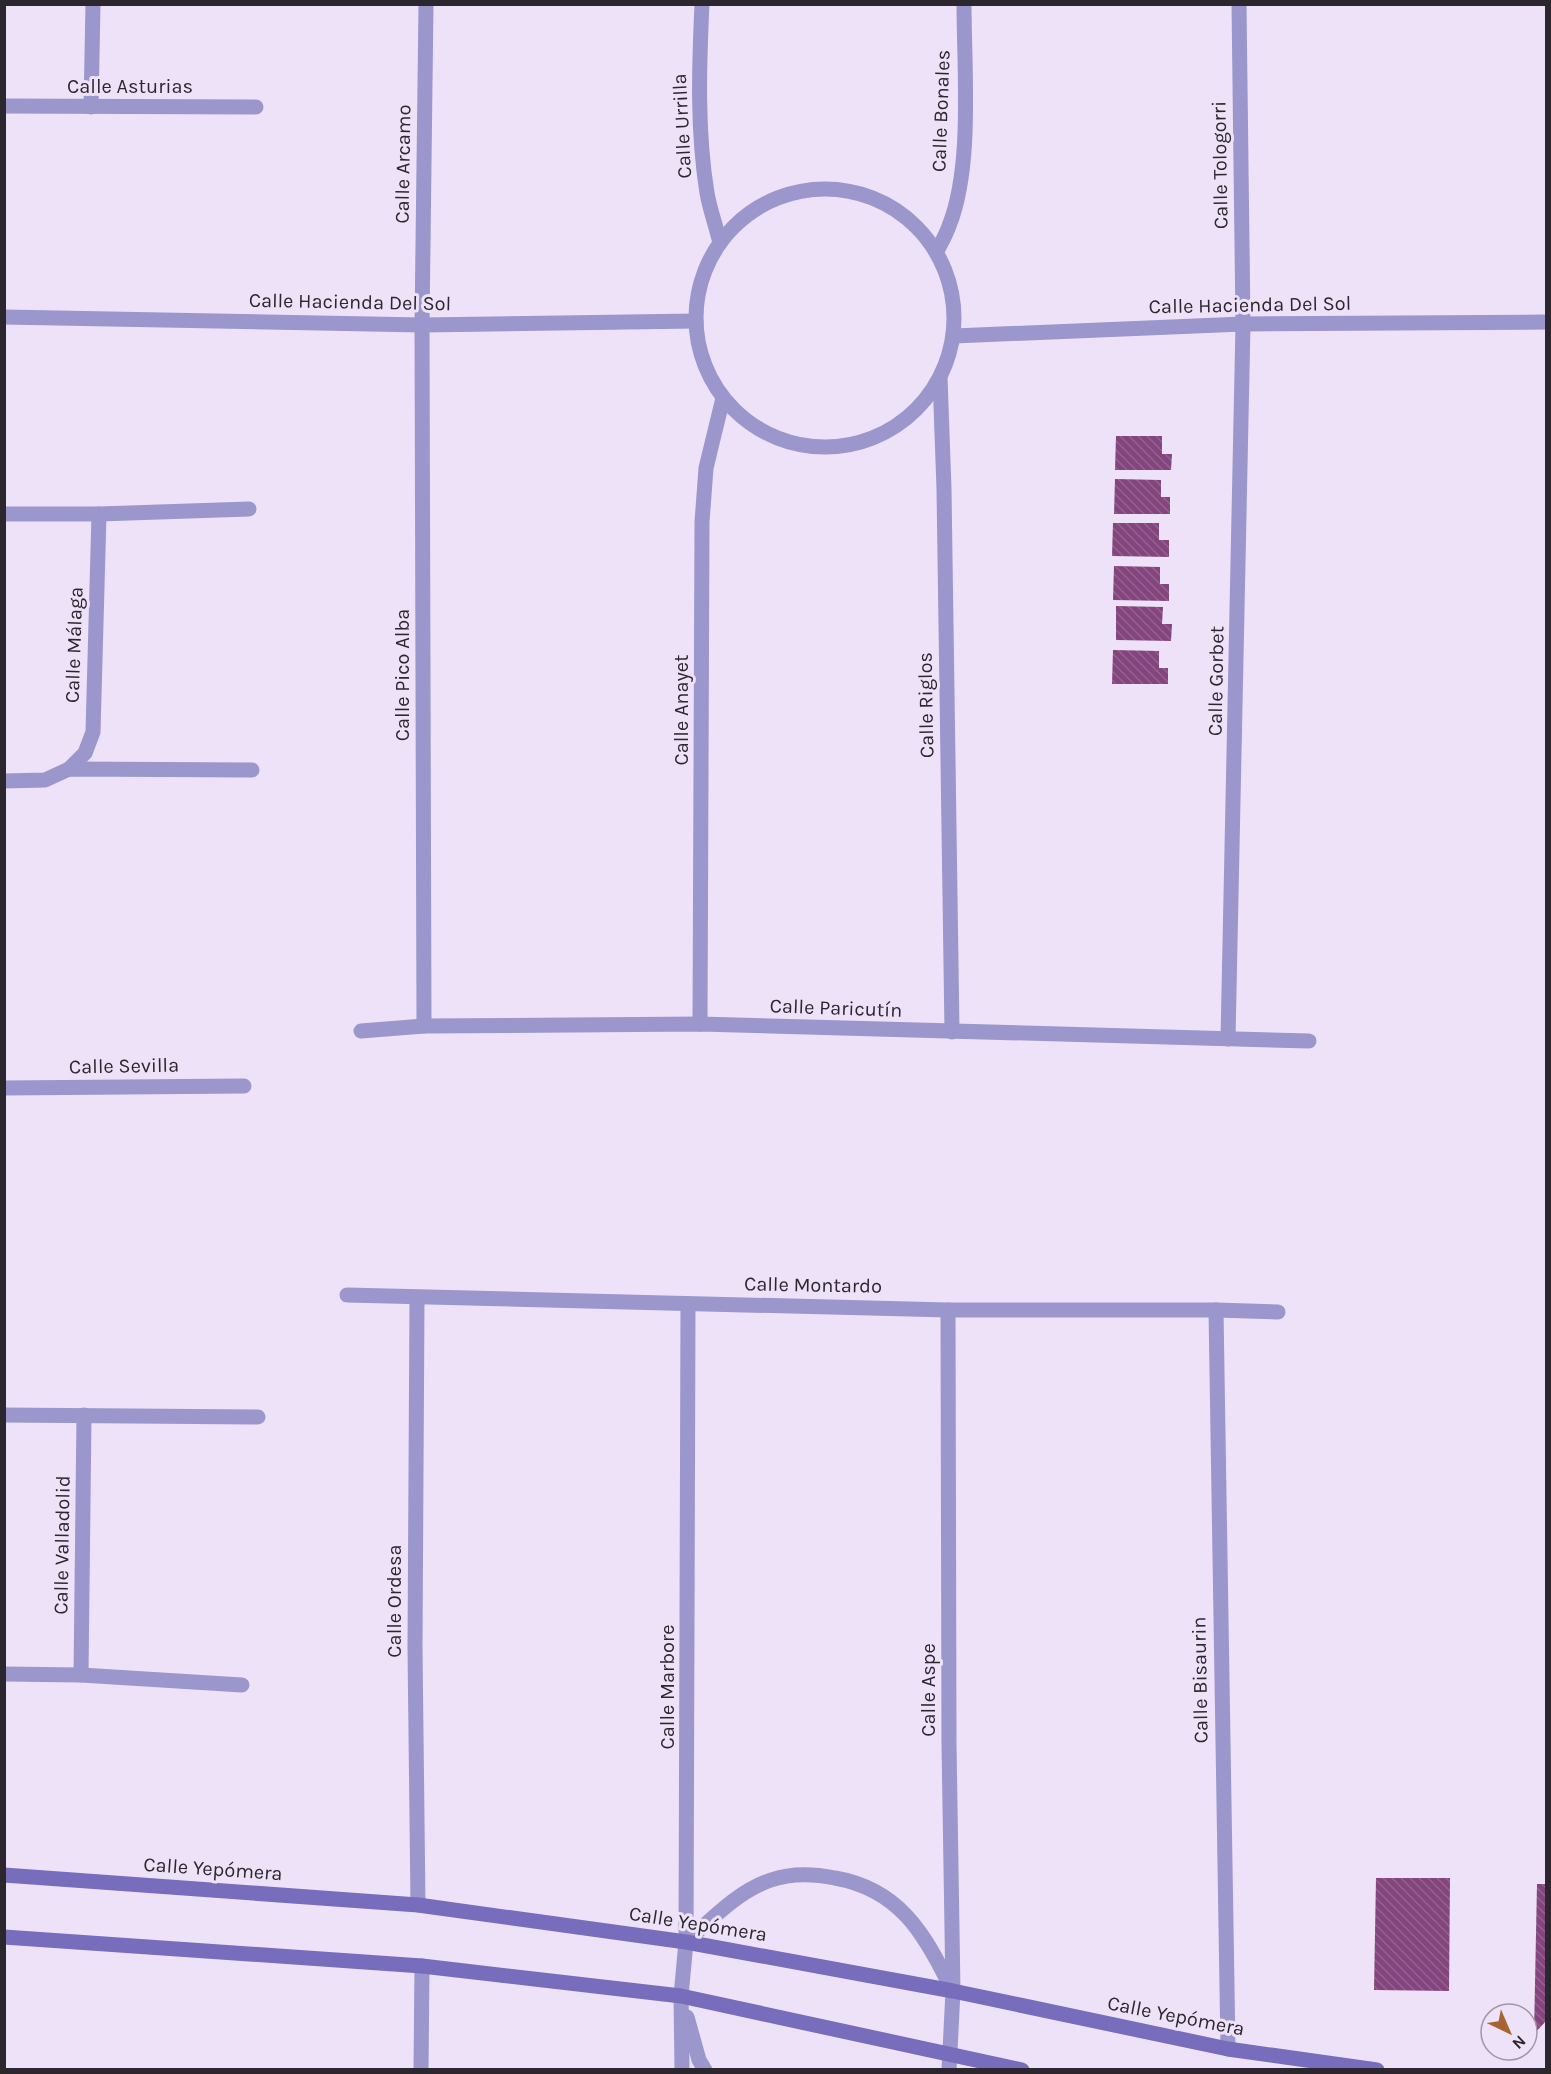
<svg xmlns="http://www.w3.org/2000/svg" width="1551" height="2074" font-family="Karla,sans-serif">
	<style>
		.building { fill: url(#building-back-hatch) }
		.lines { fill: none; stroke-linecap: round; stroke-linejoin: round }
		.minor { stroke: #9b96cc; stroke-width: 15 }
		.tertiary { stroke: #9b96cc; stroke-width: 15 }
		.secondary { stroke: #786cbc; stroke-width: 15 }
		.labels { text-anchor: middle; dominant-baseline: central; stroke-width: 6; stroke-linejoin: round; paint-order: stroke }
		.street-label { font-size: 20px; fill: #2c272f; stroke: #eee2f8 }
	</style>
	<defs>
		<pattern id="building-back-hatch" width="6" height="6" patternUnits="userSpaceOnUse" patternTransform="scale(1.5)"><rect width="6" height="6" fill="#84447e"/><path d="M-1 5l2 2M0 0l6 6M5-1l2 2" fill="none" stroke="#93628f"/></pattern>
	</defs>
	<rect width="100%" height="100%" fill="#eee2f8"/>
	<!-- building -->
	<g class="building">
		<polygon points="1116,436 1162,436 1162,454 1172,454 1171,470 1115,470"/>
		<polygon points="1115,479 1161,480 1161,497 1170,497 1170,514 1114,514"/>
		<polygon points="1113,523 1159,523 1159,540 1169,540 1169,557 1112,556"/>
		<polygon points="1114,566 1160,567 1160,584 1169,584 1169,601 1113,600"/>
		<polygon points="1116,606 1163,607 1162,624 1172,624 1171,641 1116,640"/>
		<polygon points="1113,650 1159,651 1159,668 1168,668 1168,684 1112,684"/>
		<polygon points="1376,1878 1450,1878 1449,1991 1374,1990"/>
		<polygon points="1537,1884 1546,1884 1546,2021 1534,2034"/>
	</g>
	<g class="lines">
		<!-- minor -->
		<g class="minor">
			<path d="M702 4C699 68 697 131 707 193 710 210 716 226 720 243"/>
			<polyline points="4,106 256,107"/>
			<polyline points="91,107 93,4"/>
			<path d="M937 251C941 243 946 235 949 226 973 167 964 69 964 4"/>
			<polyline points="940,377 944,489 952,1032"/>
			<polyline points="4,514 99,514 249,509"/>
			<polyline points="69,769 85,753 93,732 99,514"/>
			<polyline points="4,781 45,780 69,769 252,770"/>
			<polyline points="700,1024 702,522 706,468 723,398"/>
			<polyline points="424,1026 422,325 426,4"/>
			<polyline points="361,1031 424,1026 700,1024 1309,1041"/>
			<polyline points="1228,1039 1243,324 1239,4"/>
			<polyline points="4,1088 244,1086"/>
			<polyline points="347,1295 948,1310 1216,1310 1278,1312"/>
			<polyline points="417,1298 415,1647 418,1905"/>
			<polyline points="948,1310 949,1744 953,1991 949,2070"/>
			<polyline points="1216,1310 1228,2049"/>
			<polyline points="4,1415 258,1417"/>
			<polyline points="4,1674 81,1675 242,1685"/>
			<polyline points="81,1675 84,1415"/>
			<path d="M686 1942C712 1919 738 1891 771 1880 791 1873 815 1874 835 1878 898 1889 924 1932 950 1986"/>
			<polyline points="687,2017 699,2060 705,2070"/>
			<polyline points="421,2070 422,1966"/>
			<polyline points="682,2070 681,1996 686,1942 688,1304"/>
		</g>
		<!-- tertiary -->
		<g class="tertiary">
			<circle cx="825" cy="318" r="129"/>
			<polyline points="4,317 422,325 696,321"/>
			<polyline points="954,336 1243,324 1546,322"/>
		</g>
		<!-- secondary -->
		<g class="secondary">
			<polyline points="4,1875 418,1905 686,1942 953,1991 1228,2049 1377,2070"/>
			<polyline points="4,1937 422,1966 681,1996 1022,2070"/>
		</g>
	</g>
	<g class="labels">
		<!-- street labels -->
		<g class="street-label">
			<text x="130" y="86">Calle Asturias</text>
			<text transform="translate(941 111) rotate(-88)">Calle Bonales</text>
			<text transform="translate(682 126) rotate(-93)">Calle Urrilla</text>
			<text transform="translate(403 164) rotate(-89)">Calle Arcamo</text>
			<text transform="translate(1220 165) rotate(-91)">Calle Tologorri</text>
			<text transform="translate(350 302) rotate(1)">Calle Hacienda Del Sol</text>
			<text transform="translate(1250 305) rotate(-1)">Calle Hacienda Del Sol</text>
			<text transform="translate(74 645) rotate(-88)">Calle Málaga</text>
			<text transform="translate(402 675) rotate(-90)">Calle Pico Alba</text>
			<text transform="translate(1216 681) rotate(-89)">Calle Gorbet</text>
			<text transform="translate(926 705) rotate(-91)">Calle Riglos</text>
			<text transform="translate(681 710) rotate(-90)">Calle Anayet</text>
			<text transform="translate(836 1008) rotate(2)">Calle Paricutín</text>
			<text transform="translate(124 1066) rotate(-1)">Calle Sevilla</text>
			<text transform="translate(813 1285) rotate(1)">Calle Montardo</text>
			<text transform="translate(62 1545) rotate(-89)">Calle Valladolid</text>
			<text transform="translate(394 1601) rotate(-90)">Calle Ordesa</text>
			<text transform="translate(1200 1680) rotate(-91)">Calle Bisaurin</text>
			<text transform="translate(667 1687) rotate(-90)">Calle Marbore</text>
			<text transform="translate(928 1690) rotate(-90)">Calle Aspe</text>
			<text transform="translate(213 1869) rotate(4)">Calle Yepómera</text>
			<text transform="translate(698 1924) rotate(9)">Calle Yepómera</text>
			<text transform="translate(1176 2016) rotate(11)">Calle Yepómera</text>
		</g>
	</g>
	<!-- border -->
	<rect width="1551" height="2074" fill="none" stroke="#2c272f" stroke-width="12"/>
	<!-- north arrow -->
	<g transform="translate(1509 2032) rotate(136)"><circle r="28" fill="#eee2f8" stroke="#a097a8" stroke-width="1.5"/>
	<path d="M0-4.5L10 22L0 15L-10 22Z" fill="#a76432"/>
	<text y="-9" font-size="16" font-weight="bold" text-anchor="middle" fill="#2c272f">N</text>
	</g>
</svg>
